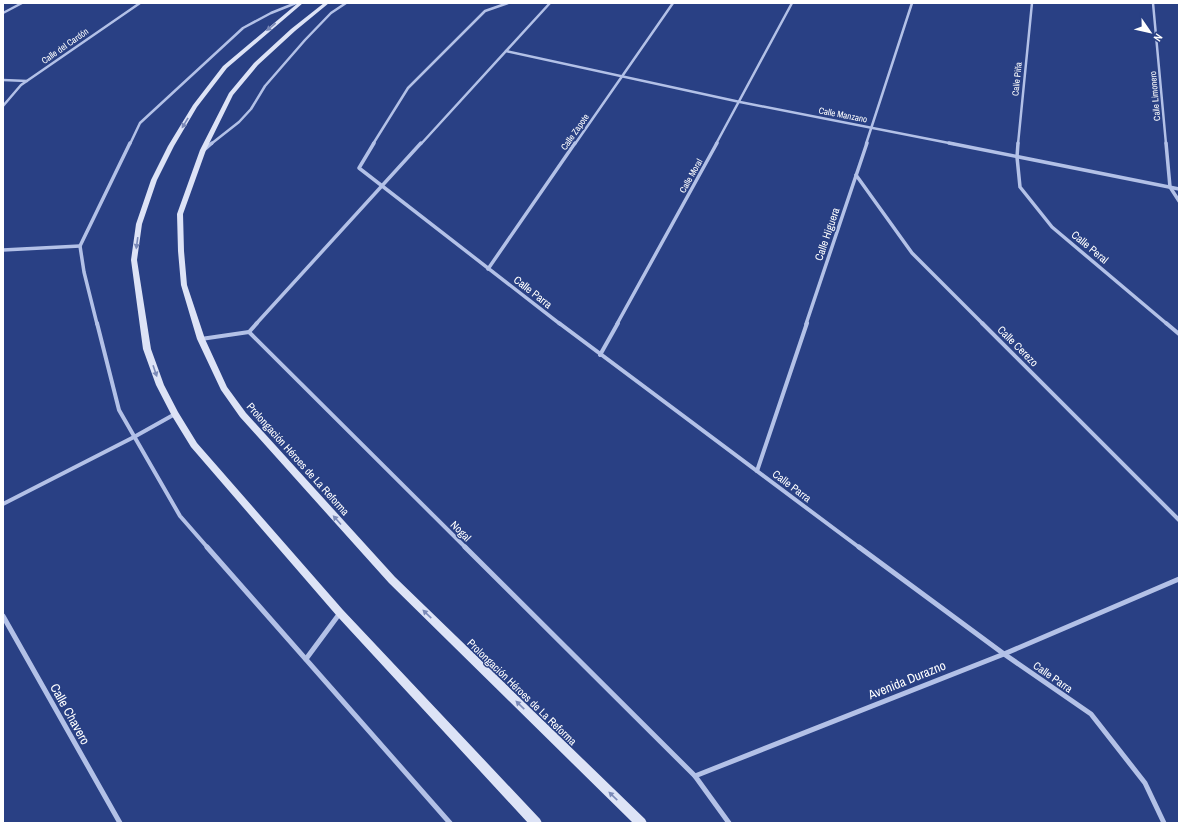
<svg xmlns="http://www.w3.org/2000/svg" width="1182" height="826" font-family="'Archivo Narrow',sans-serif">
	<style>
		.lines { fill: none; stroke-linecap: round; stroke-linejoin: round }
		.street-far3 { stroke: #b3c1e7; stroke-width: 2.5 }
		.street-far2 { stroke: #b3c1e7; stroke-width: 3.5 }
		.street-far1 { stroke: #b3c1e7; stroke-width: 4 }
		.street { stroke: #b3c1e7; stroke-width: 5 }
		.secondary { fill: #dde3f6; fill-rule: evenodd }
		.oneway { fill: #7a89b7 }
		.labels { text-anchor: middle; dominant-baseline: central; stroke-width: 3; stroke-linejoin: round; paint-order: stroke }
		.far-street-label { font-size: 9px; fill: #fff; stroke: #294084 }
		.street-label { font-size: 11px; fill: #fff; stroke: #294084 }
		.near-street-label { font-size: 13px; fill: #fff; stroke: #294084 }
	</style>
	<rect width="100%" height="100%" fill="#294084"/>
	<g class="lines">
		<!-- street-far3 -->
		<g class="street-far3">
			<polyline points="1153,3 1166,144"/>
			<polyline points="3,13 22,3"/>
			<polyline points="506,51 740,102 954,144"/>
			<polyline points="3,80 27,81"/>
			<polyline points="3,106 21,85 140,3"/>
			<polyline points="130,144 140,123 243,28 271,13 296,3"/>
			<polyline points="211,144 239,122 251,109 265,86 305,40 331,13 346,3"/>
			<polyline points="373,144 408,88 485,11 508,3"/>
			<polyline points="421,144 550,3"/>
			<polyline points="575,144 673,3"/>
			<polyline points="716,144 792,3"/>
			<polyline points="866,144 912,3"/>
			<polyline points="1018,144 1032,3"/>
		</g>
		<!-- street-far2 -->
		<g class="street-far2">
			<polyline points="374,143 359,168 560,324"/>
			<polyline points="949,143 1179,189"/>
			<polyline points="1018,143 1017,157 1020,187 1052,227 1167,324"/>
			<polyline points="1166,143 1170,187 1179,201"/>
			<polyline points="204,150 212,143"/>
			<polyline points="856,175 912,253 983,324"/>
			<polyline points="3,250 80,246"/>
			<polyline points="488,269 575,143"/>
			<polyline points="97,324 84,272 80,246 130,143"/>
			<polyline points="256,324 421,143"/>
			<polyline points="617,324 717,143"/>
			<polyline points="806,324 867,143"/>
		</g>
		<!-- street-far1 -->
		<g class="street-far1">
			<polyline points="97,323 119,410 180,516 208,548"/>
			<polyline points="559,323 860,548"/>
			<polyline points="982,323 1179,520"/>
			<polyline points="1166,323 1179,334"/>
			<polyline points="249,332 257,323"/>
			<polyline points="201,339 249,332 466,548"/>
			<polyline points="600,355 618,323"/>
			<polyline points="757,471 807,323"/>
			<polyline points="3,504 134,437 175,414"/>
		</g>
		<!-- street -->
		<g class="street">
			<polyline points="207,547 450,823"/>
			<polyline points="465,547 695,776"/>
			<polyline points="859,547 1004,654 1091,714 1145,783 1164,823"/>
			<polyline points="3,616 120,823"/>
			<polyline points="306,659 340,613"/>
			<polyline points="729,823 695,776 1004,654 1179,579"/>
		</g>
		<!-- secondary -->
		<g class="secondary">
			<polygon points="298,3 303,3 227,68 197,107 174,146 157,180 142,224 137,260 151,349 164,385 178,412 197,443 343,610 540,819 542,823 528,823 337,616 191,447 172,416 156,385 143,349 131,260 136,224 151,180 168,146 193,105 223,66"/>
			<polygon points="324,3 329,3 295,31 258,65 233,95 206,150 183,214 184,251 187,285 205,339 227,387 246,413 395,577 645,819 647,823 633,823 389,583 240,417 221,390 197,339 181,285 178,251 177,214 200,150 229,93 254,63 291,29"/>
		</g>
	</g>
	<!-- one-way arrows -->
	<defs><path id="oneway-solid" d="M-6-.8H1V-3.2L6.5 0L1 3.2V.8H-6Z"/></defs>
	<g class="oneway">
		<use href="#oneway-solid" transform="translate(271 27) rotate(141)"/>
		<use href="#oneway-solid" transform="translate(185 123) rotate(121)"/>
		<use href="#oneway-solid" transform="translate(137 243) rotate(98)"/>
		<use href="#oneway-solid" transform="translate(155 371) rotate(71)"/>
		<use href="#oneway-solid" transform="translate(337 520) rotate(-132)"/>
		<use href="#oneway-solid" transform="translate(427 614) rotate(-136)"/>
		<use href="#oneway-solid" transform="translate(520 705) rotate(-136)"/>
		<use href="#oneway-solid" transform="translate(613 796) rotate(-136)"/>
	</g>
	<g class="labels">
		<!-- far-street labels -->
		<g class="far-street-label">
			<text transform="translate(65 46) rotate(-35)">Calle del Cardón</text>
			<text transform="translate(1017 79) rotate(-84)">Calle Piña</text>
			<text transform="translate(1155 96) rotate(-95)">Calle Limonero</text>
			<text transform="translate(843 115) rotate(11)">Calle Manzano</text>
			<text transform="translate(575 132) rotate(-55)">Calle Zapote</text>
			<text transform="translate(691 176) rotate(-61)">Calle Moral</text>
		</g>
		<!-- street labels -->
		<g class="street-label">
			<text transform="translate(827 234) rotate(-71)">Calle Higuera</text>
			<text transform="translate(1090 247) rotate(40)">Calle Peral</text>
			<text transform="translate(533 292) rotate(38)">Calle Parra</text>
			<text transform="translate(1018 346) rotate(45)">Calle Cerezo</text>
			<text transform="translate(298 459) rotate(48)">Prolongación Héroes de La Reforma</text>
			<text transform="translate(792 486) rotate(37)">Calle Parra</text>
			<text transform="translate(461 531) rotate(45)">Nogal</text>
			<text transform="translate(1053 677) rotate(35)">Calle Parra</text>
			<text transform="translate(522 692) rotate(44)">Prolongación Héroes de La Reforma</text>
		</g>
		<!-- near-street labels -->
		<g class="near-street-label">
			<text transform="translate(907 680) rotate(-22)">Avenida Durazno</text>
			<text transform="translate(70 714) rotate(61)">Calle Chavero</text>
		</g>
	</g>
	<!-- border -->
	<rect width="1182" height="826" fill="none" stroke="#ffffff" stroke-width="8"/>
	<!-- north arrow -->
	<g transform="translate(1150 32) rotate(124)" stroke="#294084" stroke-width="3" paint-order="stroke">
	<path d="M0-3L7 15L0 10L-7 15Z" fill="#ffffff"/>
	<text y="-6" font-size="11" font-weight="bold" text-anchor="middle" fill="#ffffff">N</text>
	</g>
</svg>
